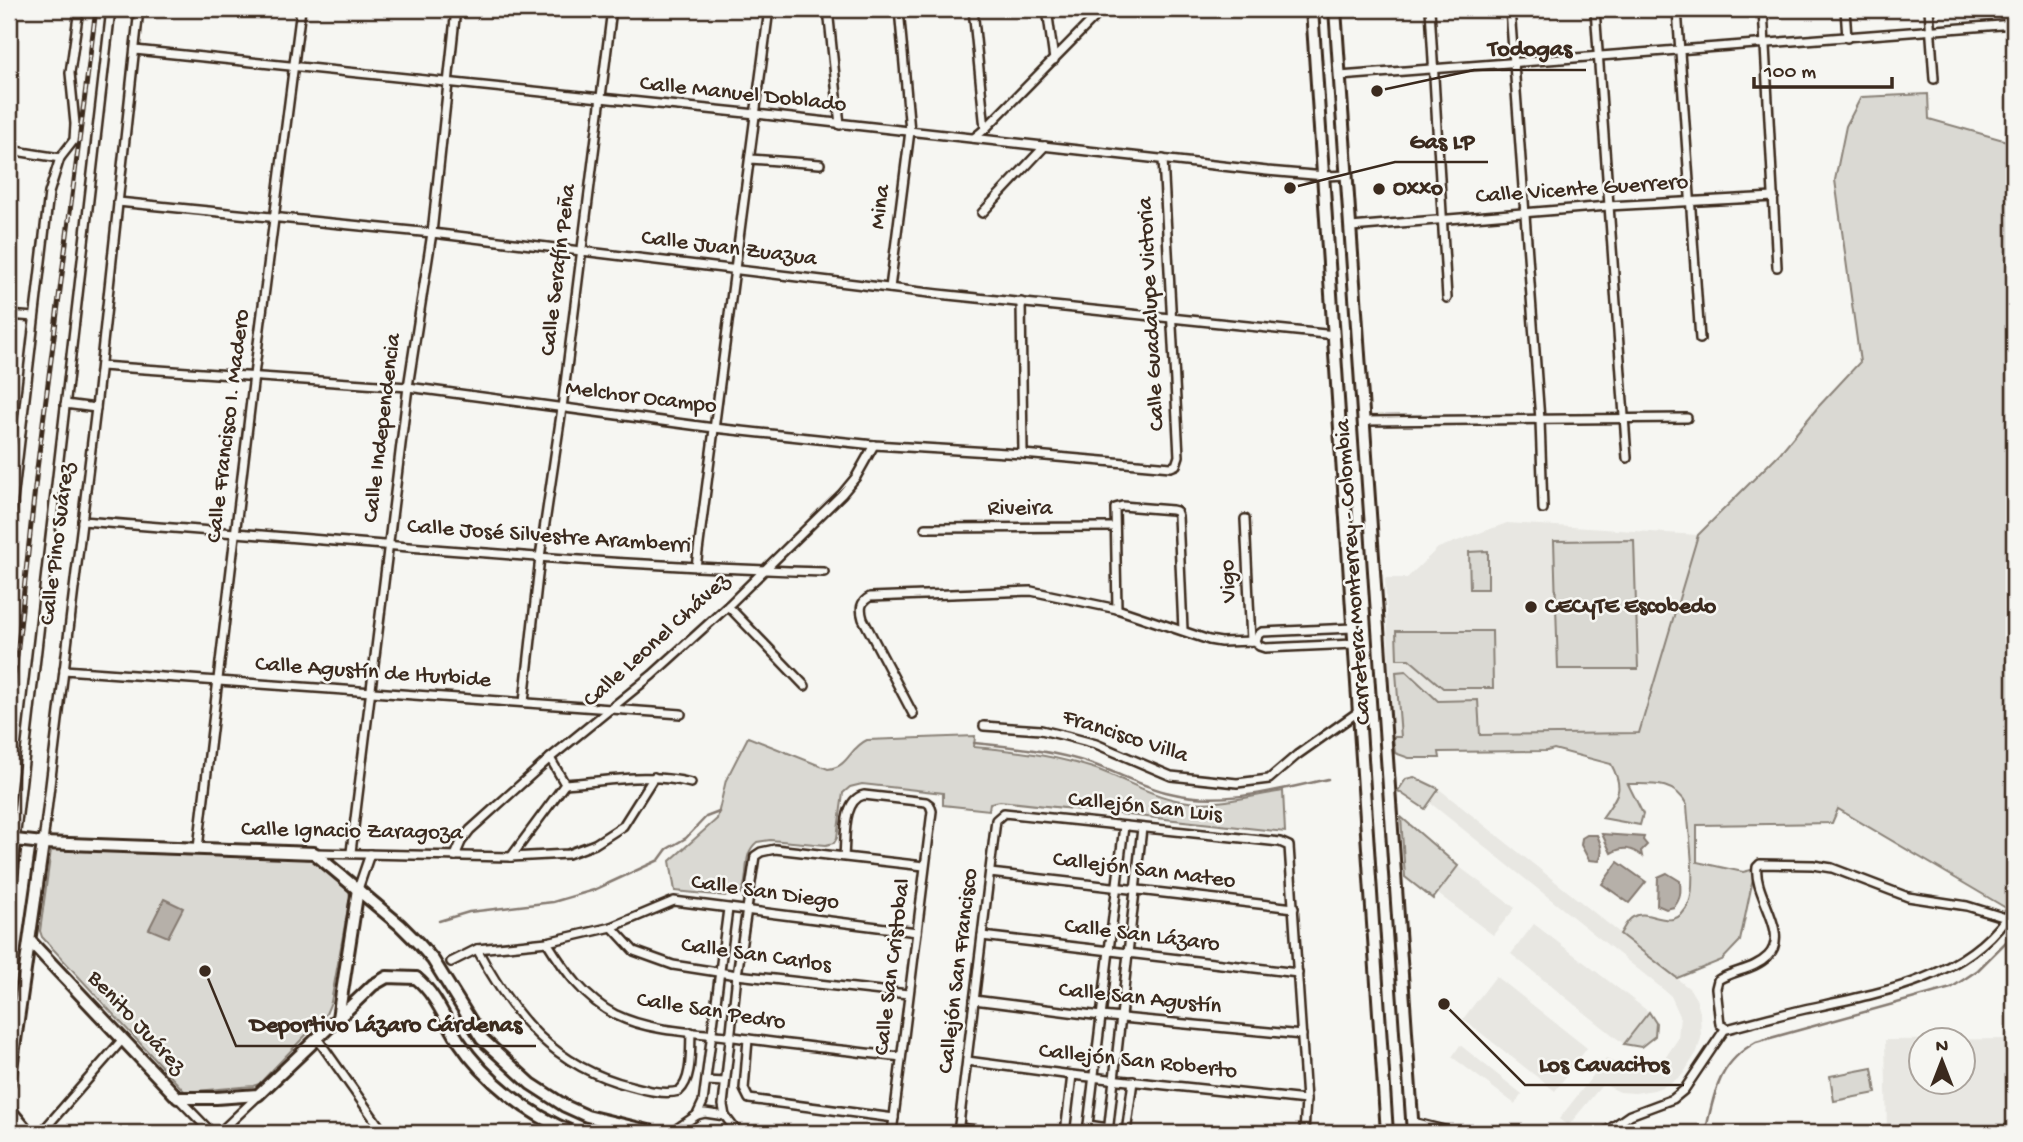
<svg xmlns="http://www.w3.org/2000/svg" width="2023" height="1142" font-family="'Gochi Hand',sans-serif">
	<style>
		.built { fill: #e8e7e2; fill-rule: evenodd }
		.green { fill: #dad9d3; stroke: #8a8278; stroke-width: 2 }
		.water { fill: #b6b0a9; stroke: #857a71; stroke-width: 2 }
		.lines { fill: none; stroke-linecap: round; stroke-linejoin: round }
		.stream { stroke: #857a71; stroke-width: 2.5 }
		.street-casing { stroke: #3b2a1e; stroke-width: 12 }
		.secondary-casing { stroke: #3b2a1e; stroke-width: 16 }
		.primary-casing { stroke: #3b2a1e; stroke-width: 16 }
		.street { stroke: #f6f6f2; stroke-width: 7 }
		.secondary { stroke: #f6f6f2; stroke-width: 10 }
		.primary { stroke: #f6f6f2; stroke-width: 10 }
		.rail-casing { stroke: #3b2a1e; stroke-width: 5 }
		.rail { stroke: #f6f6f2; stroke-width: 2.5; stroke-dasharray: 8; stroke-linecap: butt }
		.poi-dot { fill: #3b2a1e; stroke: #f6f6f2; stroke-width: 2.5 }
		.labels { text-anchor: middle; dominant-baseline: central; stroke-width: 5; stroke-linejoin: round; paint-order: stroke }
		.street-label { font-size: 23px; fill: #3b2a1e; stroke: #f6f6f2 }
		.poi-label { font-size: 23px; font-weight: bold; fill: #3b2a1e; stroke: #f6f6f2; text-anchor: start }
		.leader { fill: none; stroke: #3b2a1e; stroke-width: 2.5 }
		.callout-dot { fill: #3b2a1e; stroke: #f6f6f2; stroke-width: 2.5 }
		.callout-label { font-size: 24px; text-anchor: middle; font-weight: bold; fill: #3b2a1e; stroke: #f6f6f2; stroke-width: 5; stroke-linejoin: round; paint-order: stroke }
	</style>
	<rect width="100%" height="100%" fill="#f6f6f2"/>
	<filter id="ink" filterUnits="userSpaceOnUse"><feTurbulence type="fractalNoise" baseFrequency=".0143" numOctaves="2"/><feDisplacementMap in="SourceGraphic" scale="14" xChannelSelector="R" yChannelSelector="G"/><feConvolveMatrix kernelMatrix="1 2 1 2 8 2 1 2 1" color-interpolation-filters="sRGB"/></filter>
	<g filter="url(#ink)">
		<!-- built -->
		<g class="built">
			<polygon points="1507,523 1698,535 1639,733 1393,737 1385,578 1407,578 1438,548"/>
			<polygon points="1439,789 1690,989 1696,999 1700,1012 1701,1038 1697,1052 1683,1074 1670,1084 1654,1090 1635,1093 1620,1092 1603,1084 1568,1126 1559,1119 1606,1059 1626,1068 1637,1069 1663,1061 1678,1039 1680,1016 1671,996 1664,990 1429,802"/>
			<polygon points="1458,866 1515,908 1493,935 1438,894"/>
			<polygon points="1534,924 1649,1012 1624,1044 1511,954"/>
			<polygon points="1496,976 1587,1048 1555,1091 1463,1019"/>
			<path d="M2014 1039V1133H1887L1885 1040ZM1964 1040V1082H1922V1040Z"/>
			<polygon points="1460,1045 1522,1094 1515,1104 1452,1057"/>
		</g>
		<!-- green -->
		<g class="green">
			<path d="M1928 94 1929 119 2014 143V896L2006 908 1838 809 1832 823 1697 825V862L1743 872 1755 869 1740 941 1722 960 1677 978 1620 934C1624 928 1627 920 1633 917 1649 906 1674 937 1689 903 1697 884 1688 828 1687 805 1675 781 1651 784 1628 784L1643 814 1640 825 1602 818C1618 795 1625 790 1611 764L1554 749 1547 751 1439 752 1440 758H1409L1395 753 1393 737H1401L1396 672 1406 671 1438 701 1478 700 1480 735 1639 733 1698 535 1780 453 1818 407 1860 362 1835 180 1846 126 1861 97Z"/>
			<polygon points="1634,540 1638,669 1558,669 1554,541"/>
			<polygon points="1488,551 1488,589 1470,589 1469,552"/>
			<polygon points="1396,631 1492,631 1493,688 1443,688 1409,659 1397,659"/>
			<path d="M975 736 974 747C1016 750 1056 756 1096 769 1124 779 1151 796 1181 801 1214 807 1250 796 1283 791L1285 832 1000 801 990 803 989 810 943 805V793L862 784 850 787 843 793 837 838 834 843 826 845 770 840 757 842C739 856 753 883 737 897L675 891 670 861 717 819 726 780 748 737 828 769C849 767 849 748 867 740Z"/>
			<polygon points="1414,777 1439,789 1425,809 1398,791 1406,779"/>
			<polygon points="1401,817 1458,866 1433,899 1405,877"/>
			<polygon points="55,848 309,857 349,890 350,897 331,1002 326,1014 259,1084 253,1086 185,1092 42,937 40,931 51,850"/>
			<polygon points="1649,1012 1656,1023 1655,1036 1641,1047 1624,1044"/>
			<polygon points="1872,1068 1876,1093 1834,1101 1830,1076"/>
		</g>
		<!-- water -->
		<g class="water">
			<path d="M1602 834 1644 837 1643 840 1647 845 1641 851 1642 856C1631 848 1624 846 1611 853Z"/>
			<path d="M1587 835H1597C1601 844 1604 852 1599 861L1589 860 1581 845 1582 838Z"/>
			<polygon points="1618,862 1646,882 1629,903 1602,884"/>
			<path d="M1667 873 1680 881C1681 892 1681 898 1674 907L1666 909 1657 905 1658 877Z"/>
			<polygon points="164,899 183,908 168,937 149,929"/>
		</g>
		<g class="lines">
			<!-- stream -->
			<g class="stream">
				<path d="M974 743C1015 747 1056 751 1095 765 1120 774 1144 787 1170 793 1221 806 1278 790 1328 779"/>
				<polyline points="439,921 469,912 553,902 594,890 659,860 667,849 686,838 706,817 719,812"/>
				<path d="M1705 1133C1715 1093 1717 1064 1756 1042L1951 988 1978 970 2014 934"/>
			</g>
			<defs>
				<g id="street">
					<polyline points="828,9 840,125"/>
					<polyline points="973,9 985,129"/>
					<polyline points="1047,9 1054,60"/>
					<polyline points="1430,9 1447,298"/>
					<polyline points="1510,9 1540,420 1543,509"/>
					<polyline points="1595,9 1627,458"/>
					<polyline points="1677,9 1700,339"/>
					<polyline points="1763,9 1777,267"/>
					<polyline points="1845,9 1847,38"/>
					<polyline points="1929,9 1934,79"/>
					<polyline points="2013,9 2014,31"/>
					<polyline points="135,50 756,114 1267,171 1325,176 1348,175"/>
					<polyline points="1340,76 2014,24"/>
					<polyline points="974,138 985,129 1103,9"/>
					<polyline points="9,150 60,158"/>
					<polyline points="750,159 820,164"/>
					<polyline points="118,202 432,233 938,294 1335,335"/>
					<polyline points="982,213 1045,146"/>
					<polyline points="1351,227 1608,206 1774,197"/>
					<polyline points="890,288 910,131 899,9"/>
					<polyline points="1021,302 1023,454"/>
					<polyline points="9,315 34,317"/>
					<polyline points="101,366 408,387 714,428 874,445 1023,454 1171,467 1176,465 1179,456 1163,159"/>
					<polyline points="65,404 96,408"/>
					<polyline points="1364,421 1687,418"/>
					<polyline points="1245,519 1251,641"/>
					<path d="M82 521C329 539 576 565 824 572"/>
					<polyline points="925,528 1114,527"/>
					<polyline points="9,535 49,193 60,158 74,140 75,124 70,73 79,9"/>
					<polyline points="696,567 769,9"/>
					<polyline points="728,606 805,686"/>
					<polyline points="1117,609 1115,508 1122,506 1172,510 1176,511 1178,516 1183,630"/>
					<polyline points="1256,641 1258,635 1262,632 1353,628"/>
					<polyline points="64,670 681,714"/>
					<polyline points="524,702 540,557 562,408 612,9"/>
					<path d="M913 714 863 619C860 609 860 602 870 597L1031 591 1117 609 1209 640 1221 642 1256 641 1259 646 1265 648 1354 644"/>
					<polyline points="984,726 1041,730 1066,736 1096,744 1171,776 1237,783 1269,779 1297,755 1358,712"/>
					<path d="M565 784C608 781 650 772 691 783"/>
					<polyline points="15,840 111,9"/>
					<polyline points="43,843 96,408 139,9"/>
					<polyline points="198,848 254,375 301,9"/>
					<polyline points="351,852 408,387 432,233 456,9"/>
					<polyline points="314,853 511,857 568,854 595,844 623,826 654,777"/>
					<polyline points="455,856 461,842 470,830 550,758 652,675 728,606 842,494 856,477 874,445"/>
					<path d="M844 856C846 838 842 800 864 795L926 802 930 805 932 811 892 1133"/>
					<polyline points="511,857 565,784 550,758"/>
					<polyline points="990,873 1294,908"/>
					<polyline points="358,889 370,854"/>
					<path d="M2006 918C1961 981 1875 994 1805 1009 1779 1015 1753 1022 1727 1029L1720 1024 1716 988 1718 980C1734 970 1754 970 1768 956 1791 933 1753 895 1757 867L1760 864 1813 865 1832 868 1908 897 1967 906 2006 918 2014 907"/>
					<polyline points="612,927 634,951 673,965 737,975 908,994"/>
					<polyline points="982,936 1298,973"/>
					<path d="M547 942C565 971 585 999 616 1015 649 1031 690 1032 726 1036 784 1044 843 1050 901 1057"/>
					<path d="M477 949C513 1016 554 1067 631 1086 646 1090 664 1095 679 1091 693 1079 690 1049 691 1032"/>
					<polyline points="451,962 477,949 547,942 612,927 674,901 917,932"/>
					<polyline points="974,1000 1101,1016 1302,1035"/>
					<polyline points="317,1038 384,1133"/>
					<polyline points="748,1039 744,1089 749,1099 894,1118"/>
					<polyline points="967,1061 1072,1075 1306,1100"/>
					<polyline points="706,1081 725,1082"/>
					<polyline points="178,1098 212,1133"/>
					<polyline points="697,1115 705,1113 725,1116"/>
					<polyline points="1412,1122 1456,1133"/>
					<polyline points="1088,1125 1108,1128"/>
					<polyline points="959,1128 1003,1133"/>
					<polyline points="41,1133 123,1039"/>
					<polyline points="219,1133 258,1096"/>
					<polyline points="678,1133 678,1128 697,1115 703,1102 728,909"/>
					<polyline points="738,1133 725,1116 723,1105 737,975 755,856 761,852 775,849 924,866"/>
					<polyline points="958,1133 996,820 1004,813 1280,842 1289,846 1306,1100 1304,1133"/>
					<polyline points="1065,1133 1072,1075"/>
					<polyline points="1087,1133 1124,826"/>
					<polyline points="1108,1133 1142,828"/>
					<polyline points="1126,1133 1133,1081"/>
					<polyline points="1604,1133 1630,1115 1673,1099 1684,1090 1725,1029"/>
				</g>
				<g id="secondary">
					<polyline points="9,905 15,840 43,843 314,853 400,925 420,945 433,960 482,1039 531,1084 565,1106 587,1116 657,1133"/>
					<polyline points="30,941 178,1098 216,1098 258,1095 373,985 387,977 416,978"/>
					<path d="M416 978C435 993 445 1019 458 1040 485 1081 529 1115 574 1133"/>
					<polyline points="338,1018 358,889"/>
					<polyline points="9,1083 43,843"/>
					<polyline points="9,1109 29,1133"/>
					<polyline points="9,1132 10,1133"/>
				</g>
				<g id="primary">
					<polyline points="1312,9 1387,1133"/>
					<polyline points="1335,9 1413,1133"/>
				</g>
			</defs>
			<!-- street casing -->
			<use href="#street" class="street-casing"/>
			<!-- secondary casing -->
			<use href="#secondary" class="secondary-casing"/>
			<!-- primary casing -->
			<use href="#primary" class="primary-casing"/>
			<!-- street -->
			<use href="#street" class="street"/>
			<!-- secondary -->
			<use href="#secondary" class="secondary"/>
			<!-- primary -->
			<use href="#primary" class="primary"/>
			<defs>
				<polyline id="rail" points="9,730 37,469 96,9"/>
			</defs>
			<!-- rail casing -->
			<use href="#rail" class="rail-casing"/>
			<!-- rail -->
			<use href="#rail" class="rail"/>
		</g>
	</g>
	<!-- markers -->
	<g class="poi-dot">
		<circle cx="1379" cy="189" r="7"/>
		<circle cx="1531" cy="607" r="7"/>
	</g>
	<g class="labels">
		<!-- street labels -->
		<g class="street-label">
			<text transform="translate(743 95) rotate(6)">Calle Manuel Doblado</text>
			<text transform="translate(1582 190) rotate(-4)">Calle Vicente Guerrero</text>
			<text transform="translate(881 207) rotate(-83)">Mina</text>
			<text transform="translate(729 249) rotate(7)">Calle Juan Zuazua</text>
			<text transform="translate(559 270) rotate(-83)">Calle Serafín Peña</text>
			<text transform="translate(1152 314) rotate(-93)">Calle Guadalupe Victoria</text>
			<text transform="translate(641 398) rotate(7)">Melchor Ocampo</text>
			<text transform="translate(229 426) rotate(-83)">Calle Francisco I. Madero</text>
			<text transform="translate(383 428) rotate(-83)">Calle Independencia</text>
			<text x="1020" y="509">Riveira</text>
			<text transform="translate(549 537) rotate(4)">Calle José Silvestre Aramberri</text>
			<text transform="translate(58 544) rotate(-83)">Calle Pino Suárez</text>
			<text transform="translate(1354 572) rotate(-94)">Carretera Monterrey - Colombia</text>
			<text transform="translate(1229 581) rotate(-93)">Vigo</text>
			<text transform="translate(657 641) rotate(-42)">Calle Leonel Chávez</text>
			<text transform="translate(373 673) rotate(4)">Calle Agustín de Iturbide</text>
			<text transform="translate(1125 737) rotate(18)">Francisco Villa</text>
			<text transform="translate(1145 808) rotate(6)">Callejón San Luis</text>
			<text transform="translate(352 832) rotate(1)">Calle Ignacio Zaragoza</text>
			<text transform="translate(1144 871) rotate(7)">Callejón San Mateo</text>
			<text transform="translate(765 893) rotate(8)">Calle San Diego</text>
			<text transform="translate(1142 936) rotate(7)">Calle San Lázaro</text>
			<text transform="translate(756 956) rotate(8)">Calle San Carlos</text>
			<text transform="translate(893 967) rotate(-83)">Calle San Cristobal</text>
			<text transform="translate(959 971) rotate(-83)">Callejón San Francisco</text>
			<text transform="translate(1140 999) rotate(6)">Calle San Agustín</text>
			<text transform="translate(711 1012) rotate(9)">Calle San Pedro</text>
			<text transform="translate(136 1023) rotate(47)">Benito Juárez</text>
			<text transform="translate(1138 1062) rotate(6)">Callejón San Roberto</text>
		</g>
		<!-- poi labels -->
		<g class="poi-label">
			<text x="1393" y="189">Oxxo</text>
			<text x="1545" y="607">CECyTE Escobedo</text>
		</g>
	</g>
	<!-- callouts -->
	<path class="leader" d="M1377 91L1474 70H1586M1290 188L1395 162H1488M205 971L236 1046H536M1444 1004L1525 1085H1684"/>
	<g class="callout-dot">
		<circle cx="1377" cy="91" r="7"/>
		<circle cx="1290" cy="188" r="7"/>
		<circle cx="205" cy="971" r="7"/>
		<circle cx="1444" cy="1004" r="7"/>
	</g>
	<g class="callout-label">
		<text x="1530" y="55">Todogas</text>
		<text x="1442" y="148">Gas LP</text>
		<text x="386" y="1031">Deportivo Lázaro Cárdenas</text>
		<text x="1604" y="1071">Los Cavacitos</text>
	</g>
	<!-- margin -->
	<rect width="2023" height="1142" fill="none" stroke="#f6f6f2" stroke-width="35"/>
	<rect x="18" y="18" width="1988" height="1107" fill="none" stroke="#3b2a1e" stroke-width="2.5" filter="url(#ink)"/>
	<!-- north arrow -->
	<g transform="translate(1942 1061)"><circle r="33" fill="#f6f6f2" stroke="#aba49d" stroke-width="2"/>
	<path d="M0-5L12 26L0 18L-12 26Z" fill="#3b2a1e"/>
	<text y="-10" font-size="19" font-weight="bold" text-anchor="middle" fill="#3b2a1e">N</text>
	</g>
	<!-- scale -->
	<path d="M1754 77v10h138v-10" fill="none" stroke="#3b2a1e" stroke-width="3.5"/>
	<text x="1764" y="77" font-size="21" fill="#3b2a1e" stroke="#f6f6f2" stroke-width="5" paint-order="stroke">100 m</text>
</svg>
